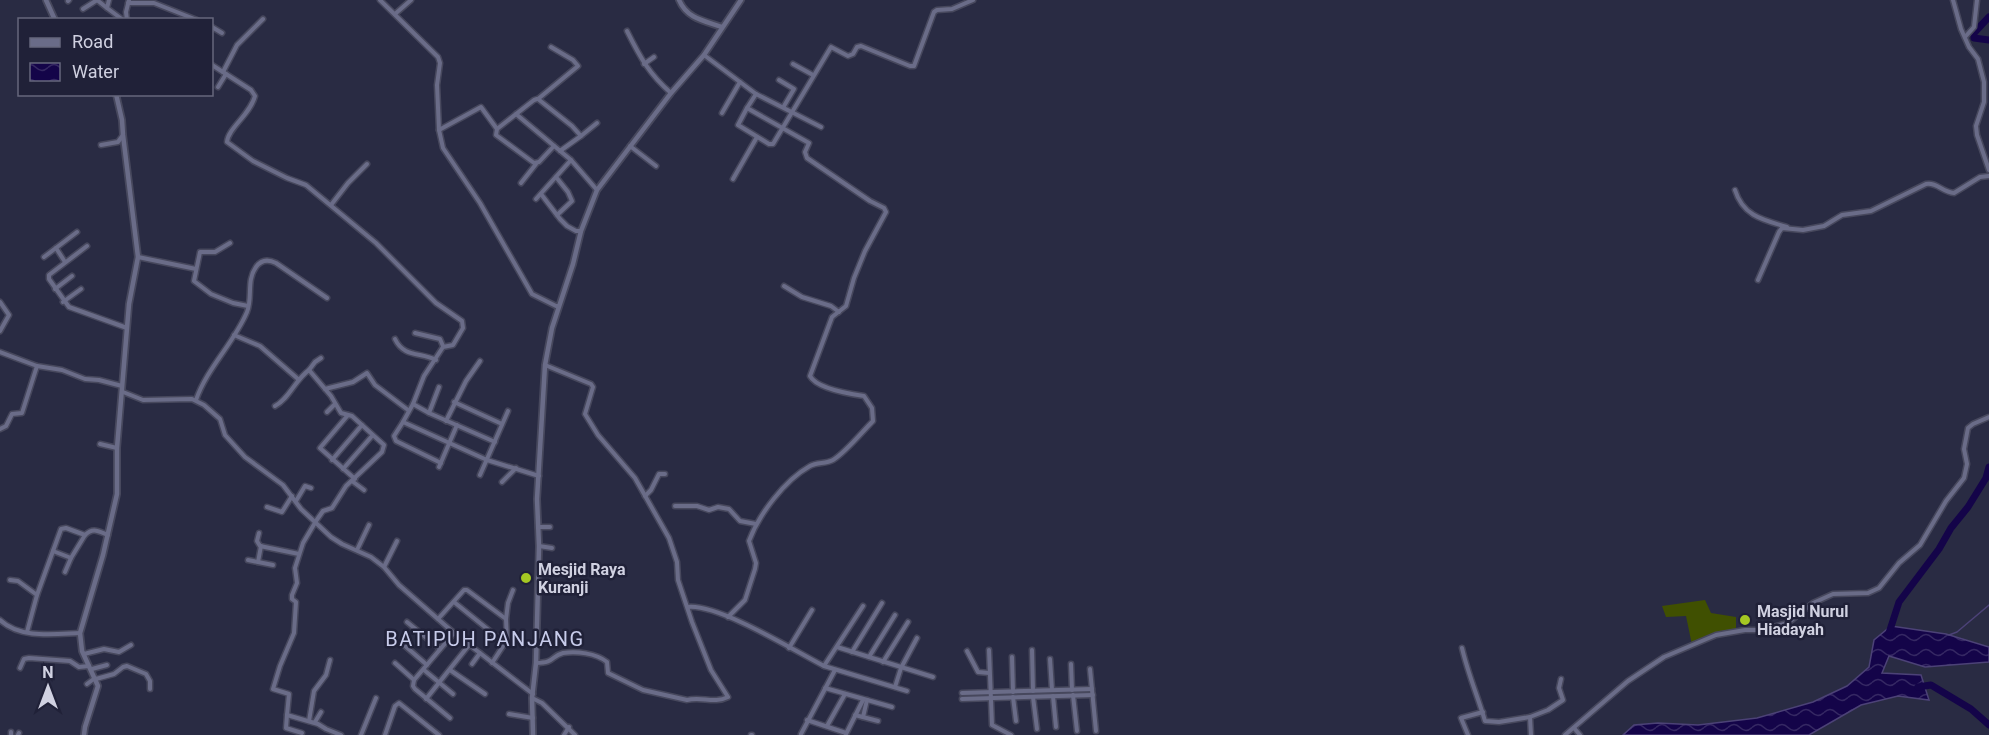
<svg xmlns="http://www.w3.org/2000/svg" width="1989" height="735" font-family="Roboto,sans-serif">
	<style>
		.green { fill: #405001 }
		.water { fill: url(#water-waves); stroke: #4c4277; stroke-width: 1.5 }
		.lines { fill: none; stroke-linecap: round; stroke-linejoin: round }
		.stream { stroke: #4c4277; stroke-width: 1.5 }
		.river { stroke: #140449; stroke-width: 7 }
		.minor-casing { stroke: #47485d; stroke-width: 7 }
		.tertiary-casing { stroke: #47485d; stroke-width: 8 }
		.minor { stroke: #6a6c88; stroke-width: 4 }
		.tertiary { stroke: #6a6c88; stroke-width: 4.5 }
		.poi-dot { fill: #a5c823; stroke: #202138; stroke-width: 2 }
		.labels { text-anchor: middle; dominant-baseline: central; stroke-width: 5; stroke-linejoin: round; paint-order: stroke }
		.poi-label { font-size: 16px; font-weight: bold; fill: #d0d1e1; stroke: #202138; text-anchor: start }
		.quarter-label { font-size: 20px; letter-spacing: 1.5px; fill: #c8cceb; stroke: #202138 }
	</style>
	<defs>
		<pattern id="water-waves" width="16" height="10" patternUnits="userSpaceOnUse" patternTransform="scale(1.5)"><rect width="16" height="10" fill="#140449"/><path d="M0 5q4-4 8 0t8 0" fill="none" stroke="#352863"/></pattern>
	</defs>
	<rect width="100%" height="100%" fill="#292b43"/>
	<!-- green -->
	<polygon class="green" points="1705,600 1711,613 1736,617 1736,628 1692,645 1686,616 1666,617 1662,606"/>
	<!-- water -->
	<polygon class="water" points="1891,626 1946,634 1989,647 1989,662 1925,667 1889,656 1882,673 1921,675 1929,700 1898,696 1861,705 1809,735 1623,735 1634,725 1658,723 1698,725 1757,718 1813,702 1847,686 1869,667 1874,640"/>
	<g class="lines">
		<!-- stream -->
		<polyline class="stream" points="1949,635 1957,632 1989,605"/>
		<!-- river -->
		<g class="river">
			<polyline points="1989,17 1974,33 1974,38 1989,40"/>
			<polyline points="1889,633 1899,602 1939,549 1951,528 1968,507 1986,478 1989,467"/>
			<polyline points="1918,687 1931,685 1971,709 1989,725"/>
		</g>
		<defs>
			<g id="minor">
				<polyline points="97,0 107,8"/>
				<polyline points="109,0 107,8 123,20"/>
				<polyline points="380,0 438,57 440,63 437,85 439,130 443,148 480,203 532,294 556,306 559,306"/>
				<polyline points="1953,0 1961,29 1969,47 1978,59 1984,82 1984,102 1976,126 1977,135 1989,170"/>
				<polyline points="68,1 69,0"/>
				<polyline points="128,3 154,3 197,20"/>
				<polyline points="83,9 97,0"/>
				<polyline points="395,14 411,0"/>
				<polyline points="127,20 126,12 129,0"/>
				<polyline points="212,27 222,33"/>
				<path d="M627 31C640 57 649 74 671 93"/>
				<polyline points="1965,37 1974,27 1977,0"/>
				<polyline points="551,47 573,60 578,66 538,99 572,126 581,136 560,151"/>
				<polyline points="704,55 756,94 821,127"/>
				<polyline points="644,64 654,57"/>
				<polyline points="793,64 813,75"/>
				<path d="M212 65 251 90 255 96C250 115 228 128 227 142L253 161 287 178 306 185 376 243 436 303 462 321 463 328 453 345 443 347 424 376 413 404 403 422 487 460 539 476"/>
				<polyline points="223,72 237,45 263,19"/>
				<polyline points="779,80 794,89 784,106"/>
				<polyline points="218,87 226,74"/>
				<polyline points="747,108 738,125 769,144 773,144 831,47 848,56 853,54 857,47 861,46 910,66 914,66 934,12 937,10 952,9 973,0"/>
				<polyline points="722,113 740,82"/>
				<polyline points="516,114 571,160 597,190"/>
				<polyline points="497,129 534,100 537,99"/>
				<polyline points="439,130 481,107 497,129 496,135 534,163 539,162 554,146"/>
				<polyline points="581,136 597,123"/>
				<polyline points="101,145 118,142 123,135"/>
				<polyline points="630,146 656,166"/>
				<polyline points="556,177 568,192 572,201 557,215"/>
				<polyline points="733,179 757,137"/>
				<polyline points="521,183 536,164"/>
				<path d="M1735 190C1743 216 1763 220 1787 227"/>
				<polyline points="541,194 560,219 567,226 576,231 581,231"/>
				<polyline points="536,199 571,160"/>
				<polyline points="331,205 348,183 367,164"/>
				<polyline points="230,243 215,252 200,252 194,281 211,294 233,303 248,306"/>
				<polyline points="87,246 49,275 49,279 69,307 127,328"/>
				<polyline points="56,248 65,262"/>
				<polyline points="44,257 77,232"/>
				<polyline points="138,257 196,269"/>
				<path d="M1758 280 1779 232 1782 228 1803 230 1824 226 1842 215 1871 211 1926 184C1937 182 1942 192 1954 193L1980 177 1989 176"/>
				<polyline points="784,286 802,297 831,306 839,312"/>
				<polyline points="55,289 72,276"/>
				<polyline points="0,302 9,315 0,331"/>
				<polyline points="63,302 81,289"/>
				<polyline points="415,333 440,339 443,346"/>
				<polyline points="234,335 260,346 298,379"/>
				<path d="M395 339C404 358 421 352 436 360"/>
				<polyline points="0,352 37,366 62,370 85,379 99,380 122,386"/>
				<polyline points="309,370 315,362 321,358"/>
				<polyline points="439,387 429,413 495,442"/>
				<polyline points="325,389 353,382 367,373 375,385 408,410"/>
				<polyline points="123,392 143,400 192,399 204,405 220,419 225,435 245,457 283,485 301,509 331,537 342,544 371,557 384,567 399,585 454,633 533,694"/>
				<path d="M196 400C207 368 234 343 247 312 253 297 246 281 256 267 261 260 268 259 276 263L327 298"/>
				<polyline points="454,402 502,424"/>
				<polyline points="413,404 429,413"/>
				<path d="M275 406C289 399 295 380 309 370L331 396 341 413 352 416 384 445 382 452 346 486 332 508 323 511 316 521 303 543 295 568 297 583 292 595V599L296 602 294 633 280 666 273 689 289 694 287 715 318 724 326 729 341 735"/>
				<polyline points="327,412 335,404"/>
				<polyline points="348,415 320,448 355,479"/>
				<polyline points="446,421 466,381 480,361"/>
				<polyline points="403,422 394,436 396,441 441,463"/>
				<polyline points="0,429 6,426 12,414 22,413 37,366"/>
				<polyline points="100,444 117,448"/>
				<polyline points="332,460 362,425"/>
				<polyline points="439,467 457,425"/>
				<polyline points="343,469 372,436"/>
				<polyline points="480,475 508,411"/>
				<polyline points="352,481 364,490"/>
				<polyline points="502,482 516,468"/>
				<polyline points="645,496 651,490 659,474 665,474"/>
				<polyline points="296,501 305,486 311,488"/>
				<polyline points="675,506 697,506 709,510 718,507 729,509 740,521 756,524"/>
				<polyline points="267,507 282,512 292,496"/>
				<polyline points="538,527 550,527"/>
				<polyline points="259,533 257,541 260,546 299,554"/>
				<polyline points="539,546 552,548"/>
				<polyline points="357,550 369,525"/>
				<polyline points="53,551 71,558 85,535"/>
				<polyline points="248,560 258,562 261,546"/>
				<polyline points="258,562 273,565"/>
				<polyline points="384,567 397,541"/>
				<polyline points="65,572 71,558"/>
				<polyline points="10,580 18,581 37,595 27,632"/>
				<path d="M37 595 61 529 66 528 85 535C93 527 98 531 108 535"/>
				<polyline points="454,602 506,644"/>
				<path d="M688 607C719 604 795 651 824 666L863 606"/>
				<path d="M728 617 745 600 755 569 756 563 749 541C759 514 785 480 810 466 817 462 826 464 833 460 845 453 862 432 873 421L872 408 864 396C850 394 817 389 810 376L832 317 846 306 854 278 865 251 886 212 884 208 870 201 807 158 805 152 809 143 747 108 756 94"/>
				<polyline points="438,619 464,590 467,590 506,619 507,640 492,663"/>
				<polyline points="506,619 508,603 513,590"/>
				<path d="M0 620C20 639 54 634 80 633"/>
				<polyline points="407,622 440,649"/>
				<polyline points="404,645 427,665"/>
				<polyline points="837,647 933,677"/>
				<polyline points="789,648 812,610"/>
				<path d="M1462 648C1468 674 1478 697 1485 721L1499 722 1530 717"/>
				<polyline points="989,650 992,725 1011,735"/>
				<polyline points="1032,650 1033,691"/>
				<polyline points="967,651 978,672 989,673"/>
				<polyline points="852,652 882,603"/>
				<polyline points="84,654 104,649 119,652 131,645"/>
				<polyline points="869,657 895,615"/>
				<polyline points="1012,657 1013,692"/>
				<polyline points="1050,659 1052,690"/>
				<polyline points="883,662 908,622"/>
				<polyline points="395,663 414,680 413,686 415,689 450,718"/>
				<path d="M536 663C555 663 551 656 563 653 576 651 596 653 607 662L608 673 643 690 687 700C701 696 714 704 728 697L711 670 692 622 678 580 677 562 669 538 635 478 598 435 585 414 593 387 591 384 545 365"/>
				<polyline points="472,664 480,653"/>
				<polyline points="1071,664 1072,690"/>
				<polyline points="824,666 907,691"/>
				<polyline points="20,668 24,659 29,658 70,661 79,667 89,666"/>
				<polyline points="92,669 107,665"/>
				<polyline points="1090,669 1096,731"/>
				<polyline points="424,670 453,694"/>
				<polyline points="450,670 485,694"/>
				<polyline points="96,679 114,674 123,667 127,666 146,674 150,681 150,689"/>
				<polyline points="414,680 454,633"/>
				<polyline points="87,684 95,678"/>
				<polyline points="895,687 901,668 917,638"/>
				<polyline points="825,688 892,707"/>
				<polyline points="962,693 1092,689"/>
				<polyline points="1073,695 1077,731"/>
				<polyline points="1053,696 1056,727"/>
				<polyline points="1013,697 1016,721"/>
				<polyline points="1033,697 1037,729"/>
				<polyline points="532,698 542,703 575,735"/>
				<polyline points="426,699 469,645"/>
				<polyline points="962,699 1093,695"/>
				<polyline points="509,714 533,718"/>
				<polyline points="287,715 286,728 302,733"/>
				<polyline points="855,715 878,721"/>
				<polyline points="863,717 867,700"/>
				<polyline points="807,720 846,733"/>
				<polyline points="309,721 314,691 326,675 330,660"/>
				<polyline points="315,722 321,712"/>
				<polyline points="827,726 845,694"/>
				<polyline points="1574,728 1580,735"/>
				<polyline points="801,734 835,670"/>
				<polyline points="846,734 863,700"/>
				<polyline points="11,735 11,732"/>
				<polyline points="18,735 19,733"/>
				<polyline points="361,735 376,698"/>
				<polyline points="385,735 395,706 399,703 439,735"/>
				<polyline points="564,735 569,727"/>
				<polyline points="751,735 752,735"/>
				<polyline points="1468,735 1461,718 1483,712"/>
				<polyline points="1531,735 1530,717 1548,710 1563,700 1559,688 1561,679"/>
				<polyline points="1565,735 1628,681 1664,657 1716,635 1745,630 1762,630 1788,623 1813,603 1833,594 1868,593 1879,588 1899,563 1920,545 1946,501 1964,478 1967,464 1964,449 1968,428 1973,424 1989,417"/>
			</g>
			<g id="tertiary">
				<polyline points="46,0 55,20"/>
				<path d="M679 0C687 19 705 21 722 27"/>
				<polyline points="84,735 85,727 98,686 82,651 80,633 103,555 117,494 117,448 129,304 138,257 123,135 122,120 116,94"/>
				<polyline points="533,735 532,698 536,663 539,546 537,499 545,365 552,328 573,264 581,231 597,190 671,93 704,55 741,0"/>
			</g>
		</defs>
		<!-- minor casing -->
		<use href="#minor" class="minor-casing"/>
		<!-- tertiary casing -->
		<use href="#tertiary" class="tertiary-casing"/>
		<!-- minor -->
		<use href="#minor" class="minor"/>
		<!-- tertiary -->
		<use href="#tertiary" class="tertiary"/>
	</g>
	<!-- markers -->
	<g class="poi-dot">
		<circle cx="526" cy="578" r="6"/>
		<circle cx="1745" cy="620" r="6"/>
	</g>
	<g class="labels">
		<!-- poi labels -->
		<g class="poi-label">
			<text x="538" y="569">Mesjid Raya<tspan x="538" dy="18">Kuranji</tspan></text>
			<text x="1757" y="611">Masjid Nurul<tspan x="1757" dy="18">Hiadayah</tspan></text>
		</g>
		<!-- quarter labels -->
		<g class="quarter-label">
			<text x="485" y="639">BATIPUH PANJANG</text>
		</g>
	</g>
	<!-- legend -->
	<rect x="18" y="18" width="195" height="78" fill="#202138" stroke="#66677c" stroke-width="1.5"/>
	<rect x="30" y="38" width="30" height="9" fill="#6a6c88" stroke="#66677c" stroke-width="1.5"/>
	<text x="72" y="48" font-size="18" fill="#d0d1e1">Road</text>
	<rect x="30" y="63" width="30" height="18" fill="url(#water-waves)" stroke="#66677c" stroke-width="1.5"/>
	<text x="72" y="78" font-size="18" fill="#d0d1e1">Water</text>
	<!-- north arrow -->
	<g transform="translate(48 687)" stroke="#202138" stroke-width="4.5" paint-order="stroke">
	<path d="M0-4.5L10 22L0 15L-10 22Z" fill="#d0d1e1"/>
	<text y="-9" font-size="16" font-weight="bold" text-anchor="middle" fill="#d0d1e1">N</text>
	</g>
</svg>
